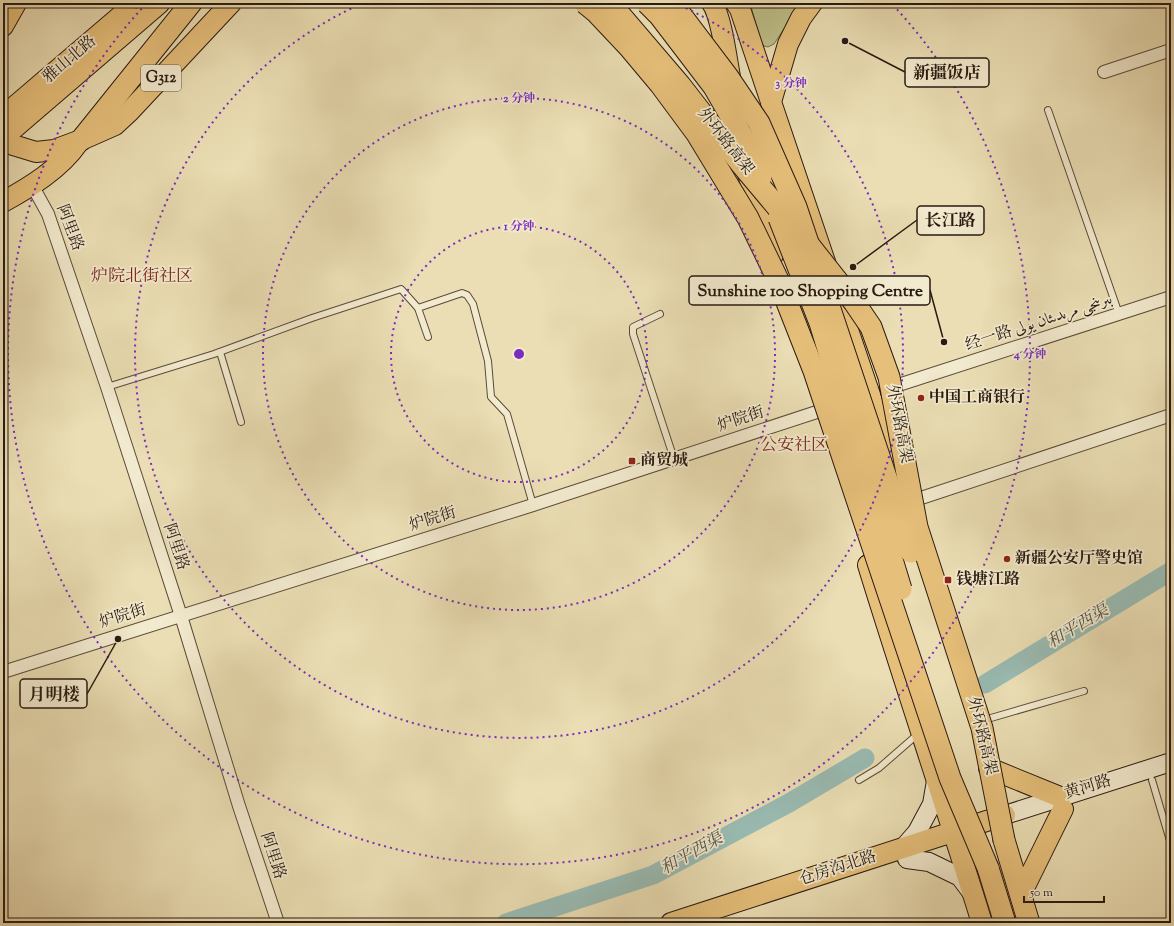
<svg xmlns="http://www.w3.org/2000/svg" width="1174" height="926" font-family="'Sorts Mill Goudy',Amiri,'Noto Serif SC',serif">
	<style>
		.green { fill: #bebf88; stroke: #746c4c }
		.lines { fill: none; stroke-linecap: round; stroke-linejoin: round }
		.river { stroke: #99bbb3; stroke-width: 19 }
		.service-casing { stroke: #5a4b3a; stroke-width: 8 }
		.minor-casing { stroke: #5a4b3a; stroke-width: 14 }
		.secondary-casing { stroke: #291a11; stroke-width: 20 }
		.primary-casing { stroke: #291a11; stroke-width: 22 }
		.trunk-casing { stroke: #291a11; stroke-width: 23 }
		.service { stroke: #f2eace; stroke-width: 6 }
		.minor { stroke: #f2eace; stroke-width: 12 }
		.secondary { stroke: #f2eace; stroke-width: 18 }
		.primary { stroke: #e6bf7a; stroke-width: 20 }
		.trunk { stroke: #e6bf7a; stroke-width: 21 }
		.trunk-bridge-casing { stroke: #291a11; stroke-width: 23; stroke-linecap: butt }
		.trunk-bridge { stroke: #e6bf7a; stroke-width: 21 }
		.ring { fill: none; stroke: #7b2cbf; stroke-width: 2; stroke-dasharray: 2 4 }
		.poi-dot { fill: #8f2418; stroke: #f2eace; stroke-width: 1.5 }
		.labels { text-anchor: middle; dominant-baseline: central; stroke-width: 3.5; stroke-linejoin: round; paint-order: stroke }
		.shield { fill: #f2eace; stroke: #65584a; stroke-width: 1 }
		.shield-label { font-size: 15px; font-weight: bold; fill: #291a11 }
		.street-label { font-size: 16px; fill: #291a11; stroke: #f2eace }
		.poi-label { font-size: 16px; font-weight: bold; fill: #291a11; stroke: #f2eace; text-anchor: start }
		.neighbourhood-label { font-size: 17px; fill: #7a1f14; stroke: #f2eace }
		.water-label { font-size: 17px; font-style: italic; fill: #50524a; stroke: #f2eace }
		.centre { fill: #7b2cbf; stroke: #f2eace; stroke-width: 2 }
		.ring-label { font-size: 12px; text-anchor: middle; font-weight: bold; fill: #7b2cbf; stroke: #f2eace; stroke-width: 3.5; stroke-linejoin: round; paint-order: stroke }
		.leader { fill: none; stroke: #291a11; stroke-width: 1.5 }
		.callout-dot { fill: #291a11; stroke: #f2eace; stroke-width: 1.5 }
		.callout { fill: #f2eace; stroke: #291a11; stroke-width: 1.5 }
		.callout-label { font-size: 17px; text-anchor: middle; font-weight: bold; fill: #291a11 }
	</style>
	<rect width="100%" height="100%" fill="#ebdeb4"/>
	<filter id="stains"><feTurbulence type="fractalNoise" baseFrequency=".005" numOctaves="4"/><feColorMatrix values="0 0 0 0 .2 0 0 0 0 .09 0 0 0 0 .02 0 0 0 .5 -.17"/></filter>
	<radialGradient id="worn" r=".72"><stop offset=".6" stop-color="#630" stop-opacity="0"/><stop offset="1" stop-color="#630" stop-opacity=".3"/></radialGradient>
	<!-- green -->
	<polygon class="green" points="752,3 801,3 774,44 768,47 764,46 761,42 751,6"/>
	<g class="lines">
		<!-- river -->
		<g class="river">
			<polyline points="985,684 1171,571"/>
			<polyline points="506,923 653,875 789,803 865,758"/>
		</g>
		<defs>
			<g id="service">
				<polyline points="1048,110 1119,314"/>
				<polyline points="660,314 633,327 633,334 674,459"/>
				<polyline points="428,337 418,308 462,293 467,295 473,304 488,361 491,397 507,414 533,505"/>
				<polyline points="220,352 241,422"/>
				<polyline points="107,387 214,354 312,318 401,289 418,308"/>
				<polyline points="984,720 1084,691"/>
				<polyline points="859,780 879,768 918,734"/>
				<polyline points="1152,780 1171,844"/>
			</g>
			<g id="minor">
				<polyline points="1104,72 1171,50"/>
				<polyline points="32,185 48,214 107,387 181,616 239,806 278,923"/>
				<polyline points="886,389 1171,297"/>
				<polyline points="906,503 1171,415"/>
				<polyline points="3,672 533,505 832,407"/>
			</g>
			<g id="secondary">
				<polyline points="1005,815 1171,762"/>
				<polyline points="903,848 917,832 932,804 936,781"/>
				<polyline points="907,859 929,862 960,877 972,893"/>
			</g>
			<g id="primary">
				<path d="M712 3C722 17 727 63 731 82"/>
				<polyline points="736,3 740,9 771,102"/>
				<polyline points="812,3 801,18 788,44 771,102 870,395 885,443"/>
				<polyline points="3,26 16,3"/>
				<polyline points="3,139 13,145 36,152 54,150 81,140 115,125 129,112 231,3"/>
				<polyline points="747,171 773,255"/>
				<path d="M3 202C30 187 60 169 78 143"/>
				<path d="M868 565C905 685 945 803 982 923"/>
				<polyline points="989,768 1060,797"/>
				<polyline points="1026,884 1063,809"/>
				<polyline points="671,923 1005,815"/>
			</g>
			<g id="trunk">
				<polyline points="3,117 126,12"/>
				<polyline points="3,137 159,3"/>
				<polyline points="81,140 191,3"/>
				<polyline points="1004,840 1029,923"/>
				<polyline points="988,868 1005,923"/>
			</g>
		</defs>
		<!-- service casing -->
		<use href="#service" class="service-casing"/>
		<!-- minor casing -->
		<use href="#minor" class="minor-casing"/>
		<!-- secondary casing -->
		<use href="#secondary" class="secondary-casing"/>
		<!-- primary casing -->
		<use href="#primary" class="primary-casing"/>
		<!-- trunk casing -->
		<use href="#trunk" class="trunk-casing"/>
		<!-- service -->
		<use href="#service" class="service"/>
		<!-- minor -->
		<use href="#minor" class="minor"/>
		<!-- secondary -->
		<use href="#secondary" class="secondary"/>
		<!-- primary -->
		<use href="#primary" class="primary"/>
		<!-- trunk -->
		<use href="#trunk" class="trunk"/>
		<defs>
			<g id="trunk-bridge">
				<polyline points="585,3 596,12 629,47 660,84 697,134 748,218 779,282 814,371 950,778 988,868"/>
				<polyline points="610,3 680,85 742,165 809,245 854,302 871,327 889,377 917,527 982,728 1004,840"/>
				<polyline points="647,3 659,15 714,87 745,141 761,177"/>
				<polyline points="672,3 728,77 759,123 796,207 911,552"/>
				<polyline points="779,218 820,323 901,589"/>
			</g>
		</defs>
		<!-- trunk-bridge casing -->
		<use href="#trunk-bridge" class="trunk-bridge-casing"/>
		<!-- trunk-bridge -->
		<use href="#trunk-bridge" class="trunk-bridge"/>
	</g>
	<!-- distance rings -->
	<g class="ring">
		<circle cx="519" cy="354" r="128"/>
		<circle cx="519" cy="354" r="256"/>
		<path d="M675 3A384 384 0 1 1 363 3"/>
		<path d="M893 5A511 511 0 1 1 145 5"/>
	</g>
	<!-- markers -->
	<g class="poi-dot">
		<circle cx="921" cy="398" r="4"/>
		<rect x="628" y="457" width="8" height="8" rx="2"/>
		<circle cx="1007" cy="559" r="4"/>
		<rect x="944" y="576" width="8" height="8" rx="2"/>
	</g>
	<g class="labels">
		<!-- shield labels -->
		<rect class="shield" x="141" y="65" width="40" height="26" rx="3"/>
		<g class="shield-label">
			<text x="161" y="78">G312</text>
		</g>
		<!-- street labels -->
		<g class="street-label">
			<text transform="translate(70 60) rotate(-40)">雅山北路</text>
			<text transform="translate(725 142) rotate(52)">外环路高架</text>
			<text transform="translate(69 228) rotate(69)">阿里路</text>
			<text transform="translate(1039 323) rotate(-18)">经一路 بىرىنجى مرىدىئان يولى</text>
			<text transform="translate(741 420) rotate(-18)">炉院街</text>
			<text transform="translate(898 424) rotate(79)">外环路高架</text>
			<text transform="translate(433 520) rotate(-17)">炉院街</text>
			<text transform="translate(175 547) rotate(72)">阿里路</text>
			<text transform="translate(123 617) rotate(-17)">炉院街</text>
			<text transform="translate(981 736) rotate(76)">外环路高架</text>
			<text transform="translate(1088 788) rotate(-17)">黄河路</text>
			<text transform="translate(272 856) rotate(72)">阿里路</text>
			<text transform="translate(838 869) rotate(-18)">仓房沟北路</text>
		</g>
		<!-- poi labels -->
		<g class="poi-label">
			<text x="929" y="398">中国工商银行</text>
			<text x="640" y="461">商贸城</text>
			<text x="1015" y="559">新疆公安厅警史馆</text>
			<text x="956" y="580">钱塘江路</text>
		</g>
		<!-- neighbourhood labels -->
		<g class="neighbourhood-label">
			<text x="142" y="277">炉院北街社区</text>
			<text x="794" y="446">公安社区</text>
		</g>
		<!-- water labels -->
		<g class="water-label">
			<text transform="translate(1078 627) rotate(-31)">和平西渠</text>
			<text transform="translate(692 854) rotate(-29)">和平西渠</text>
		</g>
	</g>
	<circle cx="519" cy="354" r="6" class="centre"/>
	<g class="ring-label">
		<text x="791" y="87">3 分钟</text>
		<text x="519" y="102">2 分钟</text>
		<text x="519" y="230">1 分钟</text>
		<text x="1030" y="358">4 分钟</text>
	</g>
	<!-- callouts -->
	<path class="leader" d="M845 41L905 72M853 267L917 220M944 342L930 290M118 639L87 694"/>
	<g class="callout-dot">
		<circle cx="845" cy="41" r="4"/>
		<circle cx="853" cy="267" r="4"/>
		<circle cx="944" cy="342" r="4"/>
		<circle cx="118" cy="639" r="4"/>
	</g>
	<g class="callout">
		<rect x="905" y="58" width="84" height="29" rx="4"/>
		<rect x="917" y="206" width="67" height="29" rx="4"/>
		<rect x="689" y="276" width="241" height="29" rx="4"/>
		<rect x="20" y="679" width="67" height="29" rx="4"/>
	</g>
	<g class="callout-label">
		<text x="947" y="78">新疆饭店</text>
		<text x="950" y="226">长江路</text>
		<text x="810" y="296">Sunshine 100 Shopping Centre</text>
		<text x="54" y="700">月明楼</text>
	</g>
	<!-- margin -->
	<rect width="1174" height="926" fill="none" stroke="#ebdeb4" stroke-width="16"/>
	<rect x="4" y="4" width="1166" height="918" fill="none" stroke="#291a11" stroke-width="2"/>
	<rect x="8" y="8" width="1158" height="910" fill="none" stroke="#291a11"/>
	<!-- scale -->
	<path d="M1024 896v6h80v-6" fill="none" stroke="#291a11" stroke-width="2"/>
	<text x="1030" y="896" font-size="12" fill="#291a11" stroke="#f2eace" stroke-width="3" paint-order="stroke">50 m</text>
	<rect width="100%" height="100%" filter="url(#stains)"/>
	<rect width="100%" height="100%" fill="url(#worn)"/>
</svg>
